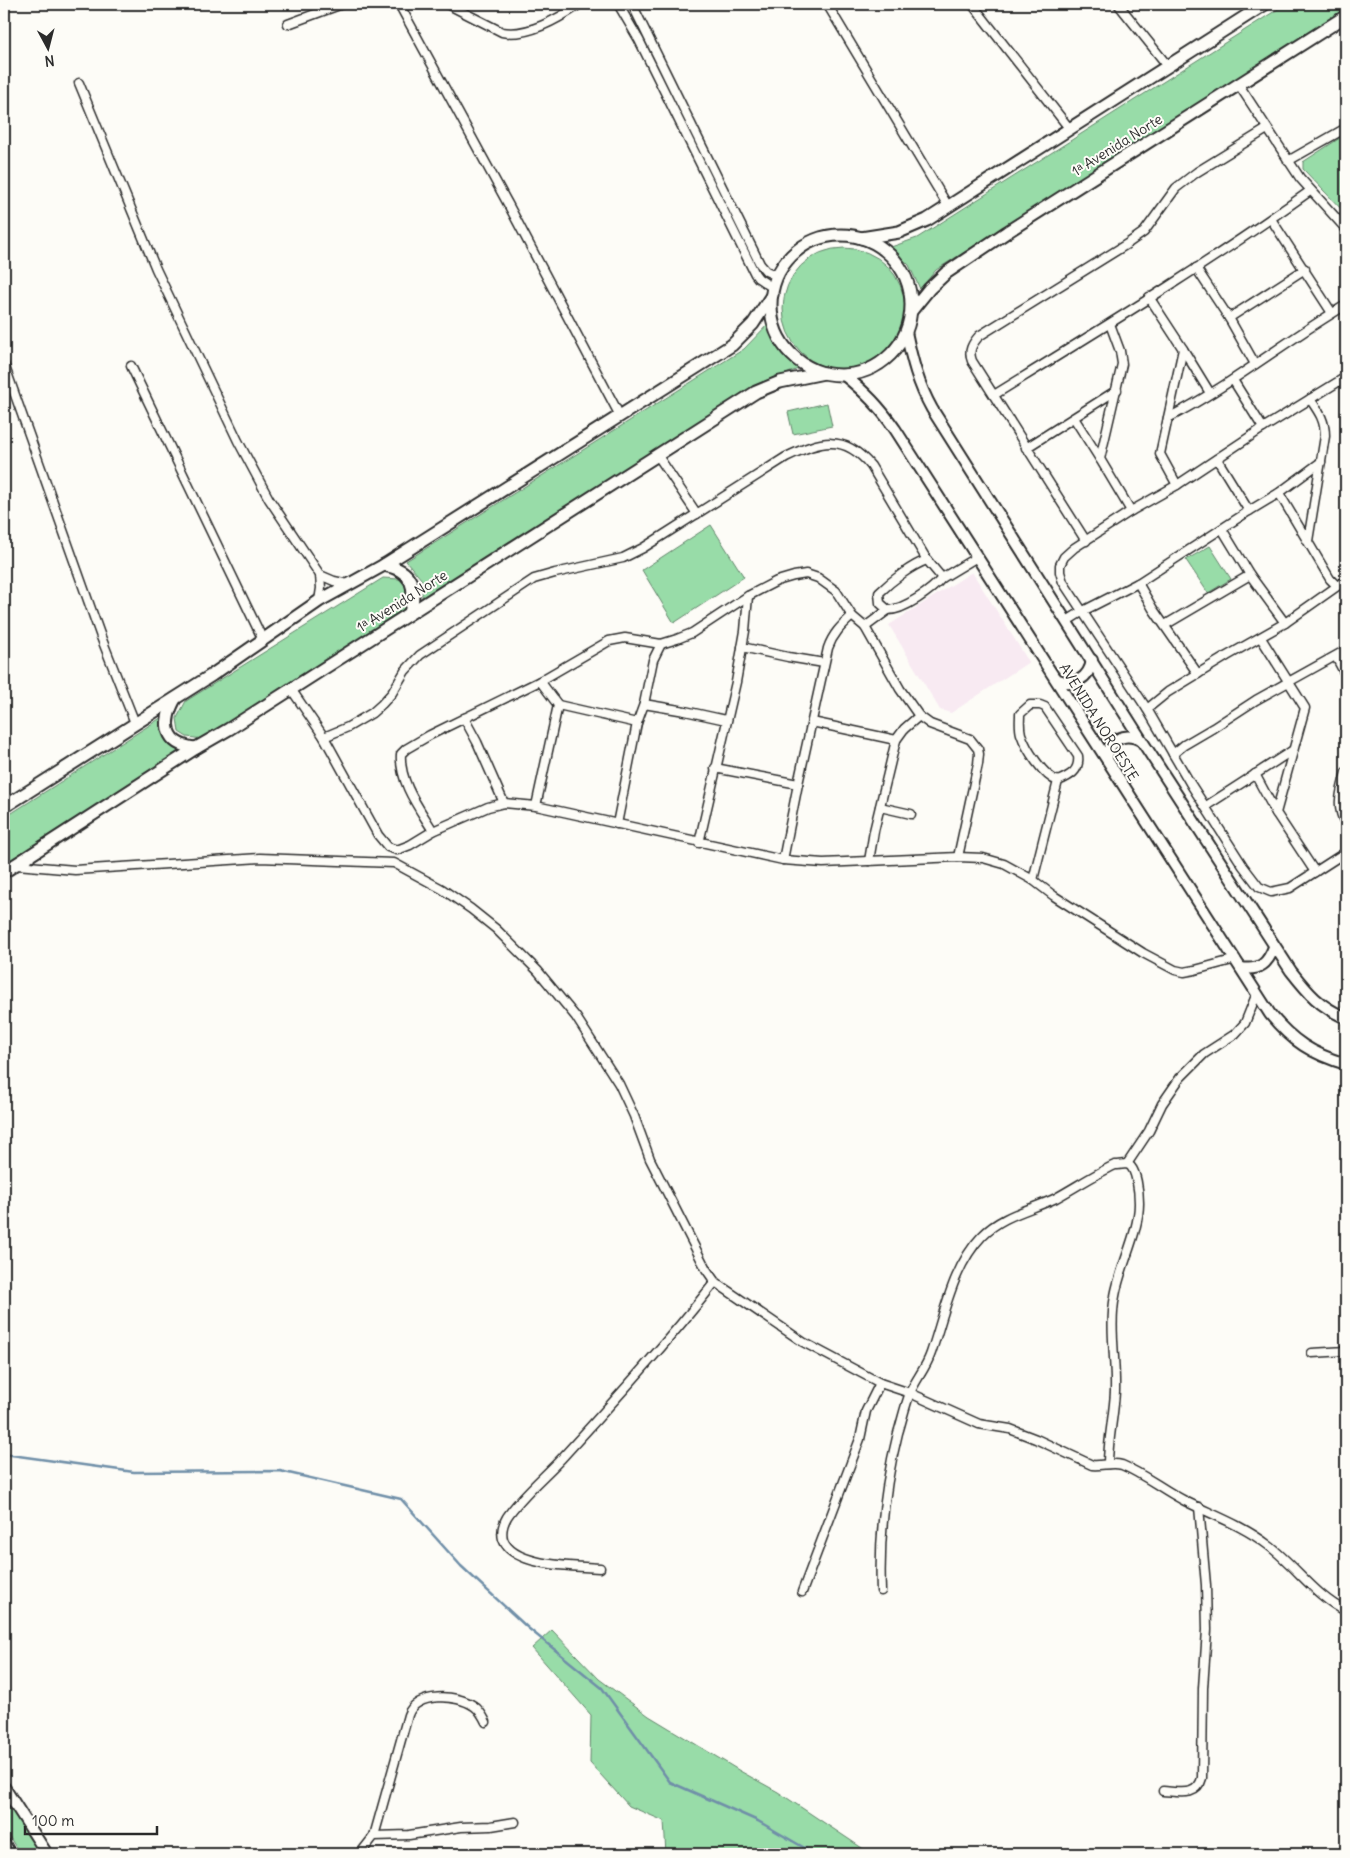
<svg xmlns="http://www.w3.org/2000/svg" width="1350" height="1858" font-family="Delius,sans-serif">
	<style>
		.built { fill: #f8eaf2 }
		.green { fill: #98dca8; stroke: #62846a }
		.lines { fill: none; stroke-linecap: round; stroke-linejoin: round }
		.stream { stroke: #6f8fa8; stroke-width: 2.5 }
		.minor-casing { stroke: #2b2b2b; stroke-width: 11 }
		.tertiary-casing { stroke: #2b2b2b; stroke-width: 14 }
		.secondary-casing { stroke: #2b2b2b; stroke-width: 15 }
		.minor { stroke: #fdfcf7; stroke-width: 8 }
		.tertiary { stroke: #fdfcf7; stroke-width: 10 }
		.secondary { stroke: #fdfcf7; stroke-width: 11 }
		.labels { text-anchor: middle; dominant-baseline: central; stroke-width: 4; stroke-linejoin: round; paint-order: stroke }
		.street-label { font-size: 14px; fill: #2b2b2b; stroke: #fdfcf7 }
	</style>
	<rect width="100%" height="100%" fill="#fdfcf7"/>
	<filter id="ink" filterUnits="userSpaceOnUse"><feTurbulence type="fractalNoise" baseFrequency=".02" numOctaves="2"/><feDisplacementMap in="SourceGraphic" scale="10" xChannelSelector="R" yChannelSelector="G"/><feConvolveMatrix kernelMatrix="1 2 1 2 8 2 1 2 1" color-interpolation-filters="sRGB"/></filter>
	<g filter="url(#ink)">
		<!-- built -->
		<polygon class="built" points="972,572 1029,662 951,713 940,710 889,625"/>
		<!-- green -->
		<g class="green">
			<polygon points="1286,4 1346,4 1346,10 936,270 920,289 909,265 891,247 917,238"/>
			<polygon points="1346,134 1346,213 1345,213 1303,169 1303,162"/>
			<circle cx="844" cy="309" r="61"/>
			<polygon points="770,322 774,336 782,354 798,369 761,384 422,598 422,580 406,561 744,349"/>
			<polygon points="827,403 832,426 793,434 788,412"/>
			<polygon points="711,525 744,577 674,623 642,570"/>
			<polygon points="1210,546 1231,579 1208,593 1186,560"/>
			<path d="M383 578 399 579C412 592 411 595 403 611L203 739 187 737 179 732 177 718 186 701Z"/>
			<polygon points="167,714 169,740 179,752 4,864 4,818"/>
			<polygon points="552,1630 599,1679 649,1716 740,1771 778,1792 871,1854 666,1854 664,1821 629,1806 590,1763 591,1715 532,1648"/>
			<polygon points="4,1793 44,1854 20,1854 4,1828"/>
		</g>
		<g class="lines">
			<!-- stream -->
			<polyline class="stream" points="4,1454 134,1472 280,1471 401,1499 461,1566 528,1628 602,1688 670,1782 758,1821 815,1854"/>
			<defs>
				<g id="minor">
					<polyline points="399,4 508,204 620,416"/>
					<path d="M447 4 502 32C527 37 560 18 580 4"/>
					<polyline points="618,4 639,40 755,274 758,278 773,288"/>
					<polyline points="632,4 760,264 766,271 777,276"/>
					<polyline points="827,4 948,206"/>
					<polyline points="972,4 1069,128"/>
					<polyline points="1118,4 1167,65"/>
					<polyline points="288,24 342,4"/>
					<polyline points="79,83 156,269 238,441 269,499 320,575 321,588 319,601"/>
					<polyline points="1239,85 1300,178 1346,229"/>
					<polyline points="1288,161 1346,128"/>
					<polyline points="1271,219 1332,313"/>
					<polyline points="1196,268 1229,318 1255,364"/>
					<polyline points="1149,297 1183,349 1160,454 1177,485"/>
					<polyline points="1229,318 1305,269"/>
					<polyline points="1110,324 1120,351 1122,364 1100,459 1131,511"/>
					<polyline points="1183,349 1210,393"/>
					<polyline points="4,364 101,637 135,723"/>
					<polyline points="131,366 263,640"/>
					<polyline points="1346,377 1263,428 1177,485 1131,511 1074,548 1064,557 1060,565 1060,572 1063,582 1147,709 1190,783 1243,866 1259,887 1271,892 1290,888 1346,852"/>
					<polyline points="1233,380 1263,428"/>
					<path d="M994 395C1101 329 1208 264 1310 191"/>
					<polyline points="1074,418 1100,459"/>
					<path d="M1168 418C1230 386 1285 341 1346 305"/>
					<polyline points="1026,448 1117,390"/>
					<polyline points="658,456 697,514"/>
					<polyline points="1217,459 1249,511"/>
					<polyline points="1279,493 1330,579 1337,586"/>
					<polyline points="1222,529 1250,575 1285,623"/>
					<path d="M1086 541 972 361C968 351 972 344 979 336L1127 244 1144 232 1176 188 1197 172 1267 129"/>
					<path d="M1308 541 1325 436C1325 420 1319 412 1310 399"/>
					<path d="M927 560 942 578C932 590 904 610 888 610L880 603 879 593C891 581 912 565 927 560Z"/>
					<polyline points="320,575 334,581 348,584"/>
					<polyline points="942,578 977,557"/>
					<polyline points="1138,583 1153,609 1198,674"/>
					<polyline points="1067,621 1083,611 1138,583 1249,511 1279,493 1321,462"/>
					<polyline points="1165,625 1250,575"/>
					<polyline points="865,627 888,610"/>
					<polyline points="1261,638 1305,708 1276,813 1315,872"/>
					<polyline points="742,647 788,657 824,663"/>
					<polyline points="1336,657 1346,676"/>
					<polyline points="291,689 324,737 378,835 388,847 397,850 410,845 433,831 488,807 504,803 536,806 783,860 823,863 958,857 983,858 1004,864 1033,880 1054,896 1143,953 1175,970 1184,972 1195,970 1236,959"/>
					<polyline points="644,704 685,711 726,720"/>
					<polyline points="558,705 637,723"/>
					<path d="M1030 705H1040L1045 707 1078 756C1080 771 1070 776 1058 781 1044 777 1026 749 1021 734 1019 727 1020 720 1020 714Z"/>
					<polyline points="1147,709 1168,692 1227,656 1285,623 1346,580"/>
					<polyline points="464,718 477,742 504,803"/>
					<polyline points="812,722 896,740"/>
					<path d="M324 737 348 727 372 713 382 704 392 693 405 671 420 655 534 579 555 573 623 558 643 548 786 457C820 441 844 433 871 466L927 560"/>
					<polyline points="1173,754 1184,745 1213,728 1256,700 1346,650"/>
					<polyline points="715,768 798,784"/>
					<path d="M1346 772C1341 793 1335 805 1346 825"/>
					<polyline points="1255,774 1276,813"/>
					<polyline points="536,806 558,705 540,681"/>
					<polyline points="1206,806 1293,750"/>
					<polyline points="880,807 911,814"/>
					<polyline points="617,824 637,723 644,704 653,660 661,644"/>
					<path d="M433 831C419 808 399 782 401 754L406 749 430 735 540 681 609 641 625 638 661 644 677 639 692 633 748 596 777 581 794 576 806 574 818 578 836 591 852 616 865 627 900 689 919 716 930 724 970 739 978 749 979 754 978 764 958 857"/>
					<polyline points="699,843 736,682 745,631 748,596"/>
					<path d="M783 860 798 784 828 648C833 634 841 626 852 616"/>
					<polyline points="869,861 874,831 896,740 904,729 919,716"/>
					<path d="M17 865 75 870 260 858 366 862 394 863 442 889 471 909 496 929 538 971 576 1017 619 1084 634 1116 650 1159 706 1269 715 1282 803 1342 880 1383 910 1393 979 1424 1010 1429 1036 1439 1092 1465C1102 1466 1112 1462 1122 1465 1144 1474 1163 1490 1185 1501 1213 1515 1242 1525 1268 1545 1295 1565 1316 1597 1346 1611"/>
					<polyline points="1033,880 1058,781"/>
					<polyline points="1127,1164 1149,1131 1162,1104 1180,1078 1204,1054 1235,1034 1245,1023 1257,993"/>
					<polyline points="1312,1353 1346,1351"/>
					<path d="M600 1568C575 1566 512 1567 503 1539 501 1531 503 1524 507 1517 521 1496 543 1478 561 1459 614 1401 667 1343 715 1282"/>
					<path d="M881 1591C879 1538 885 1484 898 1433 902 1420 905 1406 910 1393 916 1379 926 1368 931 1353 944 1315 953 1266 982 1236 1002 1215 1031 1210 1056 1198 1076 1187 1095 1174 1115 1165 1119 1165 1124 1164 1127 1164 1137 1167 1139 1194 1139 1203 1139 1233 1120 1266 1115 1296 1109 1327 1116 1359 1115 1391 1114 1415 1108 1439 1108 1464"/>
					<polyline points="802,1592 860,1439 866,1411 880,1383"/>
					<path d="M1163 1791C1180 1792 1197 1797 1202 1778L1203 1688 1207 1630 1206 1585 1199 1507"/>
					<path d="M374 1836 408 1715C416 1692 457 1694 474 1706 480 1710 483 1716 486 1722"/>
					<polyline points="360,1854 374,1836 409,1835 461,1827 491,1826 515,1822"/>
				</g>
				<g id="tertiary">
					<path d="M906 332C912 360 918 384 932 409L1142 741 1291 971C1309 994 1319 1006 1346 1018"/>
					<path d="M844 375C866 393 879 406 895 429L1270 1014C1292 1041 1312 1054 1346 1064"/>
					<path d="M1056 679C1074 687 1089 679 1092 660"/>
					<path d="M1107 758C1109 739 1125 731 1142 741"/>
					<path d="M1241 968C1260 971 1268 963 1274 947"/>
					<polyline points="4,1787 47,1854"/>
					<polyline points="4,1843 10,1854"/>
				</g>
				<g id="secondary">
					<circle cx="841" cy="305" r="70"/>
					<polyline points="861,238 899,232 927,220 1265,4"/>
					<polyline points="912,310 929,289 946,273 1007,232 1346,16"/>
					<path d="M384 565C413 570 417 588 410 613"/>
					<path d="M175 699C162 723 164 745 196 748"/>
					<polyline points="4,807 212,675 319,601 384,565 732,345 753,324 772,295"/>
					<polyline points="4,872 196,748 229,729 756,392 780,382 824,373"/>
				</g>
			</defs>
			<!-- minor casing -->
			<use href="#minor" class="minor-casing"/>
			<!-- tertiary casing -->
			<use href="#tertiary" class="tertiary-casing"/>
			<!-- secondary casing -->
			<use href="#secondary" class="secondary-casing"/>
			<!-- minor -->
			<use href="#minor" class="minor"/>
			<!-- tertiary -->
			<use href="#tertiary" class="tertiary"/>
			<!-- secondary -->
			<use href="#secondary" class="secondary"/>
		</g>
	</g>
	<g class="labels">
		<!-- street labels -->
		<g class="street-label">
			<text transform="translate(1117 145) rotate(-32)">1ᵃ Avenida Norte</text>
			<text transform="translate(402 601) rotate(-32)">1ᵃ Avenida Norte</text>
			<text transform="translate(1099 722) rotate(58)">AVENIDA NOROESTE</text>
		</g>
	</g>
	<!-- margin -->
	<rect width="1350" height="1858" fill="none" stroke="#fdfcf7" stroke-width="20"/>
	<rect x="10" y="10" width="1330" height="1838" fill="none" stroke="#2b2b2b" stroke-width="2" filter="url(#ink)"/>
	<!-- north arrow -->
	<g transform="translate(48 48) rotate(173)" stroke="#fdfcf7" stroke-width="4" paint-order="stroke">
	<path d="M0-4L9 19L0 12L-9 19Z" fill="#2b2b2b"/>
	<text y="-8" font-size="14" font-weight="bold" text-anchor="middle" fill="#2b2b2b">N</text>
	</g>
	<!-- scale -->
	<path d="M25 1826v8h132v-8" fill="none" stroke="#2b2b2b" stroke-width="2.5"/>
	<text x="32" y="1826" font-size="15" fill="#2b2b2b" stroke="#fdfcf7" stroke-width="4" paint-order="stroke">100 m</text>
</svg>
